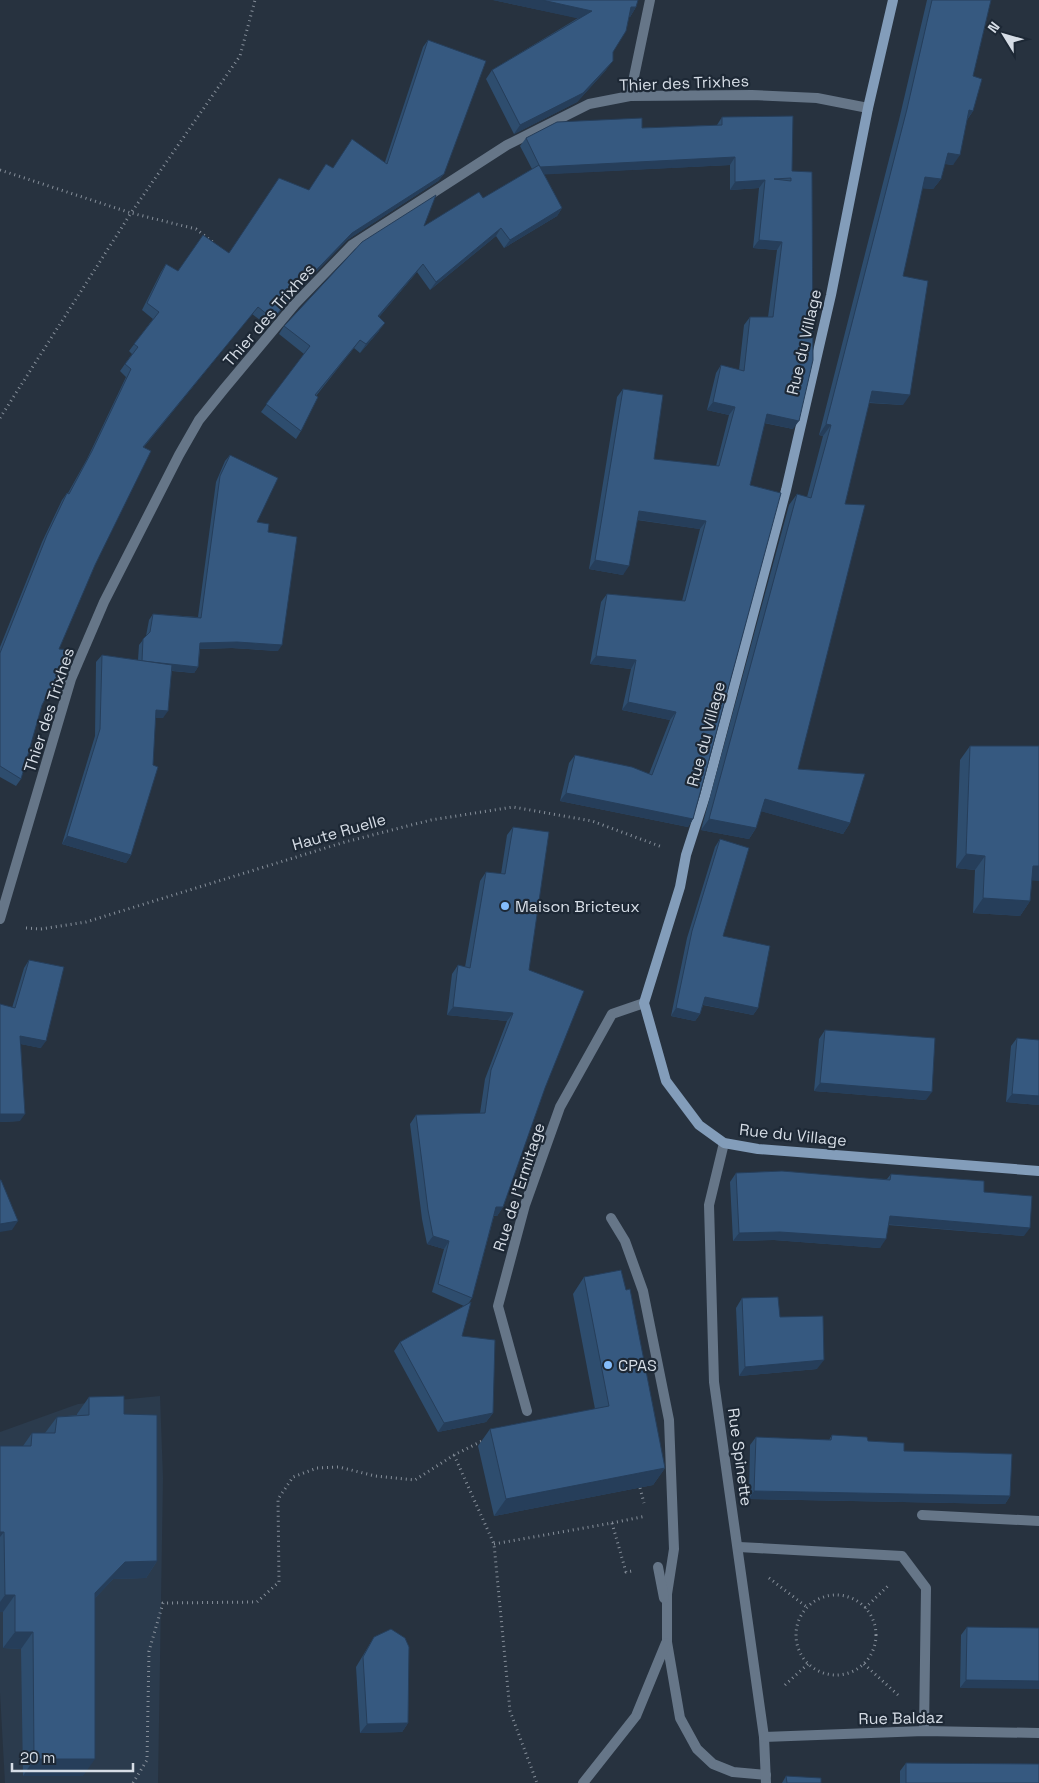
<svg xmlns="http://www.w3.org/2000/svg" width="1039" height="1783" font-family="'Space Grotesk',sans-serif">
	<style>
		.built { fill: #2b3b4d }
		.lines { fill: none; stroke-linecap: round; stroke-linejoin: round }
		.path { stroke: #868f9a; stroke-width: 3; stroke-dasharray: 1 4; stroke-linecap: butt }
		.lane { stroke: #667688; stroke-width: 10 }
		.street { stroke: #667688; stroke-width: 10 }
		.secondary { stroke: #839dba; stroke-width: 10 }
		.wall { fill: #2e4d6e }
		.shaded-wall { fill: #263e5a }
		.building { fill: #365980; stroke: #263e5a; fill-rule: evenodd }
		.poi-dot { fill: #84bcfb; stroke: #1d2835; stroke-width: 2 }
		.labels { text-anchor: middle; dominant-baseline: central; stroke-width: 4.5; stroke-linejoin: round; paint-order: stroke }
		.street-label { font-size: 16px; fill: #d6dde6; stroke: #1d2835 }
		.poi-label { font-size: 16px; fill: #d6dde6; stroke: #1d2835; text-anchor: start }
	</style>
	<rect width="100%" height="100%" fill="#27323f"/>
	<!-- built -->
	<polygon class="built" points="160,1396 163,1478 158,1783 5,1783 0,1693 0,1432 78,1404"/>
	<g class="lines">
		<!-- path -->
		<g class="path">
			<polyline points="0,170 131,213 240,56 255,0"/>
			<polyline points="0,418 131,213 196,229 214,243"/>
			<polyline points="26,928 41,929 86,922 345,842 431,820 513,807 592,821 662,847"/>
			<polyline points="454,1455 494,1544 510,1711 537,1783"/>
			<polyline points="640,1488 644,1503"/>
			<polyline points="612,1523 646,1516"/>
			<polyline points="494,1544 612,1523 626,1572 632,1571"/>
			<polyline points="769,1578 808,1608"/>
			<circle cx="836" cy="1635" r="40"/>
			<polyline points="865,1608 890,1584"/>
			<polyline points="864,1664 898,1695"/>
			<polyline points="785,1685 808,1664"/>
			<polyline points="133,1783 147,1760 149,1651 163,1603 257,1602 279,1582 278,1499 293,1477 317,1468 339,1467 375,1476 415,1480 454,1455 484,1440"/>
		</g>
		<!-- lane -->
		<g class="lane">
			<polyline points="611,1218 625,1241 643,1291 669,1420 674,1549 667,1594 667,1642 680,1718 697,1749 713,1764 733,1772 766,1775"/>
			<polyline points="658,1567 664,1598"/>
			<polyline points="583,1783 636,1716 666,1643"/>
		</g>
		<!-- street -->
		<g class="street">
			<polyline points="630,96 650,0"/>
			<polyline points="0,919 71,679 104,602 179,455 199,420 224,389 295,304 352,245 507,145 589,104 630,96 752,95 817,98 868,108"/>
			<polyline points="724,1143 709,1205 714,1382 764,1737 766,1783"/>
			<polyline points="527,1411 498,1306 525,1205 560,1107 612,1014 644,1003"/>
			<polyline points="922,1515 1039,1521"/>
			<polyline points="739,1547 902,1556 926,1588 924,1731"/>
			<polyline points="764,1737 924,1731 1039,1733"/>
		</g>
		<!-- secondary -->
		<polyline class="secondary" points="893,0 868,108 831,295 786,490 705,796 686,855 680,887 644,1003 666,1081 699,1125 724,1143 758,1149 1039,1171"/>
	</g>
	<!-- wall -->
	<g class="wall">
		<polygon points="493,0 636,7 630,17 629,17 613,52 606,70 577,102 514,134 486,79 492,70 578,18"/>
		<polygon points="927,0 991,0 973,76 973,111 967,120 953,165 945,164 941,179 933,189 922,188 903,276 903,405 869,403 845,504 798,769 850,823 843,834 761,811 756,828 749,839 701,830 789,505 797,494 807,497 823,436 819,435 899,120"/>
		<polygon points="428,40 444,174 438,181 347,240 290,299 268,326 252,314 144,447 95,565 59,649 42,705 21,779 16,786 0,777 0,647 42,542 62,500 67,493 68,493 87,459 126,377 120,371 132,354 129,351 153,319 142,310 161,272 166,264 178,271 228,253 309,190 326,164 333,168 385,162 423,47"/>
		<polygon points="722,117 792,171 793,429 764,423 750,485 693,819 688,827 560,801 569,763 575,755 649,774 670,720 622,710 631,669 590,664 601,602 607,594 682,601 700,529 637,520 623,575 589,569 617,397 623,389 654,459 716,466 729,415 707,410 716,373 721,365 739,370 744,325 750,317 768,317 777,250 753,248 759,188 730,190 730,165 544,174 562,208 557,216 504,248 496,236 430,290 417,272 379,317 379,331 360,353 354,348 316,396 301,431 296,439 261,412 304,354 279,334 284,326 424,226 483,198 532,169 520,146 526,138 642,128 717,125"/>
		<polygon points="230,455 257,522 268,532 278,651 232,648 200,649 198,667 194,673 172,671 163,718 155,718 131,855 126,863 62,844 95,736 96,662 102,655 138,660 139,645 146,636 149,620 153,614 198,617 216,482 225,461"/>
		<polygon points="970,746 1032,881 1030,901 1020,916 973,913 975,870 956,868 960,760"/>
		<polygon points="513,827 529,970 545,1088 503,1207 497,1216 494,1216 472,1298 468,1304 462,1336 493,1413 486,1422 438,1432 394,1351 400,1342 464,1306 432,1292 444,1249 427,1244 422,1219 410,1124 416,1115 480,1113 485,1079 507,1021 447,1015 452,974 458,965 465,967 480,881 486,872 501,874 507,835"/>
		<polygon points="720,839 723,936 758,1008 753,1015 703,1005 700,1014 695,1021 671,1016 687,938 715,847"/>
		<polygon points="29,960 41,1048 21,1044 20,1121 0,1122 0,1004 12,1008 24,968"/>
		<polygon points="825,1030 926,1100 814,1091 819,1039"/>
		<polygon points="1017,1038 1039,1105 1006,1102 1011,1046"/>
		<polygon points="736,1173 887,1179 891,1174 984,1192 1024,1236 888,1225 880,1248 774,1240 733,1241 730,1182"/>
		<polygon points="584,1277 665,1468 653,1485 494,1516 478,1446 490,1429 595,1409 573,1294"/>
		<polygon points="742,1298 780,1317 817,1369 739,1376 736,1308"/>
		<polygon points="89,1397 124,1414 157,1561 146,1578 113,1579 95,1598 83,1776 23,1776 21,1649 3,1648 3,1612 0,1612 0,1446 23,1446 32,1433 45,1433 57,1417 77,1415 77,1414"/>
		<polygon points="832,1435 868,1441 1010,1496 1005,1504 749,1499 750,1445 756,1437 829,1440"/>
		<polygon points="967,1627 1039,1628 960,1688 961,1635"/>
		<polygon points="374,1637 408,1723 402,1732 360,1733 356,1667"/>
		<polygon points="906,1763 1039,1783 900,1783 900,1771"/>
		<polygon points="786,1776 821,1783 782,1783"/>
	</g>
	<!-- shaded-wall -->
	<g class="shaded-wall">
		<polygon points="493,0 542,0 592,11 585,20"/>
		<polygon points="631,7 636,7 630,17 624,16"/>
		<polygon points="613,61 606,70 577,102 514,134 520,125"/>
		<polygon points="969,110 973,111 966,121"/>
		<polygon points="948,153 960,155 953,165 941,163"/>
		<polygon points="735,157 730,165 535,175 540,167"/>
		<polygon points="444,174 438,181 347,240 290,299 268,326 295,292 352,233"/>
		<polygon points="925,177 941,179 933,189 917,188"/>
		<polygon points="765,180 759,188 730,190 735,182"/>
		<polygon points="562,208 557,216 504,248 510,240"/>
		<polygon points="501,228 496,236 430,290 436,282"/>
		<polygon points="759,240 782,242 777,250 753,248"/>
		<polygon points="423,264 417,272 373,324 378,316"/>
		<polygon points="258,307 252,314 138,454 143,447"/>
		<polygon points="385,323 379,331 360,353 366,344"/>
		<polygon points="360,340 354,348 309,403 315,395"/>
		<polygon points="872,391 910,395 903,405 864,402"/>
		<polygon points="713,402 735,407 729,415 707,410"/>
		<polygon points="767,414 799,421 793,429 761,422"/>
		<polygon points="826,424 831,425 823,436 819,435"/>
		<polygon points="639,511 706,521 700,529 633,519"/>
		<polygon points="595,560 629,566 623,575 589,569"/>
		<polygon points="237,642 282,645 278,651 232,648 196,649 200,643"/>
		<polygon points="596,656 636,660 631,669 590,664"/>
		<polygon points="142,661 198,667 194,673 138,667"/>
		<polygon points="628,702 676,712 670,720 622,710"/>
		<polygon points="156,710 168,711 163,718 151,718"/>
		<polygon points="566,793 693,819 688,827 560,801"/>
		<polygon points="765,799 850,823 843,834 757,810"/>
		<polygon points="709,819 756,828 749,839 701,830"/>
		<polygon points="67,836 131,855 126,863 62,844"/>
		<polygon points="966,854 985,856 975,870 956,868"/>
		<polygon points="1033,866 1039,866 1039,881 1023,880"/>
		<polygon points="983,898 1030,901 1020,916 973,913"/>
		<polygon points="705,997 758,1008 753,1015 700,1004"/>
		<polygon points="453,1007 513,1013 507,1021 447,1015"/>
		<polygon points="676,1008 700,1014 695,1021 671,1016"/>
		<polygon points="20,1036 46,1041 41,1048 15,1043"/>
		<polygon points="820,1083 932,1092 926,1100 814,1091"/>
		<polygon points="1012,1094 1039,1096 1039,1105 1006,1102"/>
		<polygon points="0,1114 25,1114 20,1121 0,1122"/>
		<polygon points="496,1207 503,1207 497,1216 491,1215"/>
		<polygon points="890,1216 1030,1228 1024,1236 884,1224"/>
		<polygon points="18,1221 12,1230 0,1232 0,1224"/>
		<polygon points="780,1232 886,1239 880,1248 774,1240 733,1241 739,1233"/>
		<polygon points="433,1236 449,1241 444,1249 427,1244"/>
		<polygon points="824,1360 817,1369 739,1376 745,1367"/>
		<polygon points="493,1413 486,1422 438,1432 444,1423"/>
		<polygon points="665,1468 653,1485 494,1516 506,1499"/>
		<polygon points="754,1491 1010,1496 1005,1504 749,1499"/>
		<polygon points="0,1532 4,1532 0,1537"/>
		<polygon points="157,1561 146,1578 113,1579 84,1610 95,1593 125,1562"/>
		<polygon points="5,1595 15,1595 3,1612 0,1612 0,1602"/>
		<polygon points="15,1632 33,1632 21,1649 3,1648"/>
		<polygon points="966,1680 1039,1681 1039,1689 960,1688"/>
		<polygon points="408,1723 402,1732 360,1733 367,1724"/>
		<polygon points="34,1759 95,1759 83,1776 23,1776"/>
	</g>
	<!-- building -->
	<g class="building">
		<polygon points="542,0 638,0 636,7 631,7 626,31 613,52 613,61 583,93 520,125 492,70 592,11"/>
		<polygon points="932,0 991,0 973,76 982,79 973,111 969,110 960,155 948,153 941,179 925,177 903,276 928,281 910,395 872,391 845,504 865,505 798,769 865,774 850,823 765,799 756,828 709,819 797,494 811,498 831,425 826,424 907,109"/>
		<polygon points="428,40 486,61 444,174 352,233 295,292 273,319 258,307 143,447 151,451 95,565 59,649 71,650 42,705 21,779 0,766 0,653 47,535 67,493 69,494 92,451 131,369 125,364 138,347 134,344 159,312 147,303 166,264 178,271 203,235 229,253 279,178 309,190 326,164 333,168 352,139 387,164"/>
		<path d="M793 116 792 171 812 172 813 360 799 421 767 414 750 485 781 493 693 819 566 793 575 755 632 767 652 775 676 712 628 702 636 660 596 656 607 594 685 601 706 521 639 511 629 566 595 560 623 389 663 395 654 459 719 466 735 407 713 402 721 365 744 371 750 317H773L782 242 759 240 765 180 735 182V157L540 167 526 138 557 122 642 118V128L722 125V117ZM791 178V181L774 179Z"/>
		<polygon points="539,165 562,208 510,240 501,228 436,282 423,264 378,316 385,323 366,344 360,340 315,395 318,397 301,431 266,404 310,346 284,326 362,242 436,195 424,226 479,192 483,198"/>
		<polygon points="230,455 278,478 257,522 269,524 268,532 297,537 282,645 237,642 200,643 198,667 142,661 143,639 150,632 153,614 201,618 220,476"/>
		<polygon points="102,655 172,665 168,711 156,710 153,765 158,767 131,855 67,836 100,729"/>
		<polygon points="970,746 1039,746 1039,866 1033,866 1030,901 983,898 985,856 966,854"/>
		<polygon points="513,827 549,832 529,970 584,991 545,1088 503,1207 496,1207 472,1298 438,1284 449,1241 433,1236 428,1210 416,1115 485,1113 491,1070 513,1013 453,1007 458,965 470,968 486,872 505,874"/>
		<polygon points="720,839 749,848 723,936 770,946 758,1008 705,997 700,1014 676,1008 692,931"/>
		<polygon points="29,960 64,967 46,1041 20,1036 25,1114 0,1114 0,1004 15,1008"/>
		<polygon points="825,1030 935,1038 932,1092 820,1083"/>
		<polygon points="1017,1038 1039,1040 1039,1096 1012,1094"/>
		<polygon points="782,1171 890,1180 891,1174 984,1181 984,1192 1032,1196 1030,1228 890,1216 886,1239 780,1232 739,1233 736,1173"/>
		<polygon points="0,1180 1,1180 18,1221 0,1224"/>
		<polygon points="621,1270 626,1290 630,1289 665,1468 506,1499 490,1429 609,1406 584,1277"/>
		<polygon points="778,1297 780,1317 823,1316 824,1360 745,1367 742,1298"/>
		<polygon points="471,1302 462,1336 495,1340 493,1413 444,1423 400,1342"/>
		<polygon points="124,1396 124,1414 157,1415 157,1561 125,1562 95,1593 95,1759 34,1759 33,1632 15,1632 15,1595 5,1595 4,1532 0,1532 0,1446 31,1446 32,1433 55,1433 57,1417 89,1415 89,1397"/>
		<polygon points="832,1435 867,1437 868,1441 904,1443 904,1451 1012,1454 1010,1496 754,1491 756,1437 831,1440"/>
		<polygon points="967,1627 1039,1628 1039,1681 966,1680"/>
		<polygon points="391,1629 405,1638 409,1647 408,1723 367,1724 363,1657 374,1637"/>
		<polygon points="906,1763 1039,1764 1039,1783 906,1783"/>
		<polygon points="786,1776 821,1778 821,1783 787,1783"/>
	</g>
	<!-- markers -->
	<g class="poi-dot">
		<circle cx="505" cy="906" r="5"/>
		<circle cx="608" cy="1365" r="5"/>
	</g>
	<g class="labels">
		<!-- street labels -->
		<g class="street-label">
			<text transform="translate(684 83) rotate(-2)">Thier des Trixhes</text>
			<text transform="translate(269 315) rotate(-49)">Thier des Trixhes</text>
			<text transform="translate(804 342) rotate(-77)">Rue du Village</text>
			<text transform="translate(49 710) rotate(-72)">Thier des Trixhes</text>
			<text transform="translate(706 734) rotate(-75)">Rue du Village</text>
			<text transform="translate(339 832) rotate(-16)">Haute Ruelle</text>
			<text transform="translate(793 1135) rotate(6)">Rue du Village</text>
			<text transform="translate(519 1187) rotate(-72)">Rue de l'Ermitage</text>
			<text transform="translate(740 1457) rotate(82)">Rue Spinette</text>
			<text transform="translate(901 1718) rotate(-1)">Rue Baldaz</text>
		</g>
		<!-- poi labels -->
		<g class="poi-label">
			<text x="515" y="906">Maison Bricteux</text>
			<text x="618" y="1365">CPAS</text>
		</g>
	</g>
	<!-- north arrow -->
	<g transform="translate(1004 35) rotate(307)" stroke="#1d2835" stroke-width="4" paint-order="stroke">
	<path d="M0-4L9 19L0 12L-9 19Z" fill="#d6dde6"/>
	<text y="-8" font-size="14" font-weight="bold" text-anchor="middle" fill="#d6dde6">N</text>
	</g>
	<!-- scale -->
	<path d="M12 1763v8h121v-8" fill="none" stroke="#d6dde6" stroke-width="2.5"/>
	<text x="20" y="1763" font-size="15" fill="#d6dde6" stroke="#1d2835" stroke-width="4" paint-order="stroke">20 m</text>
</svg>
